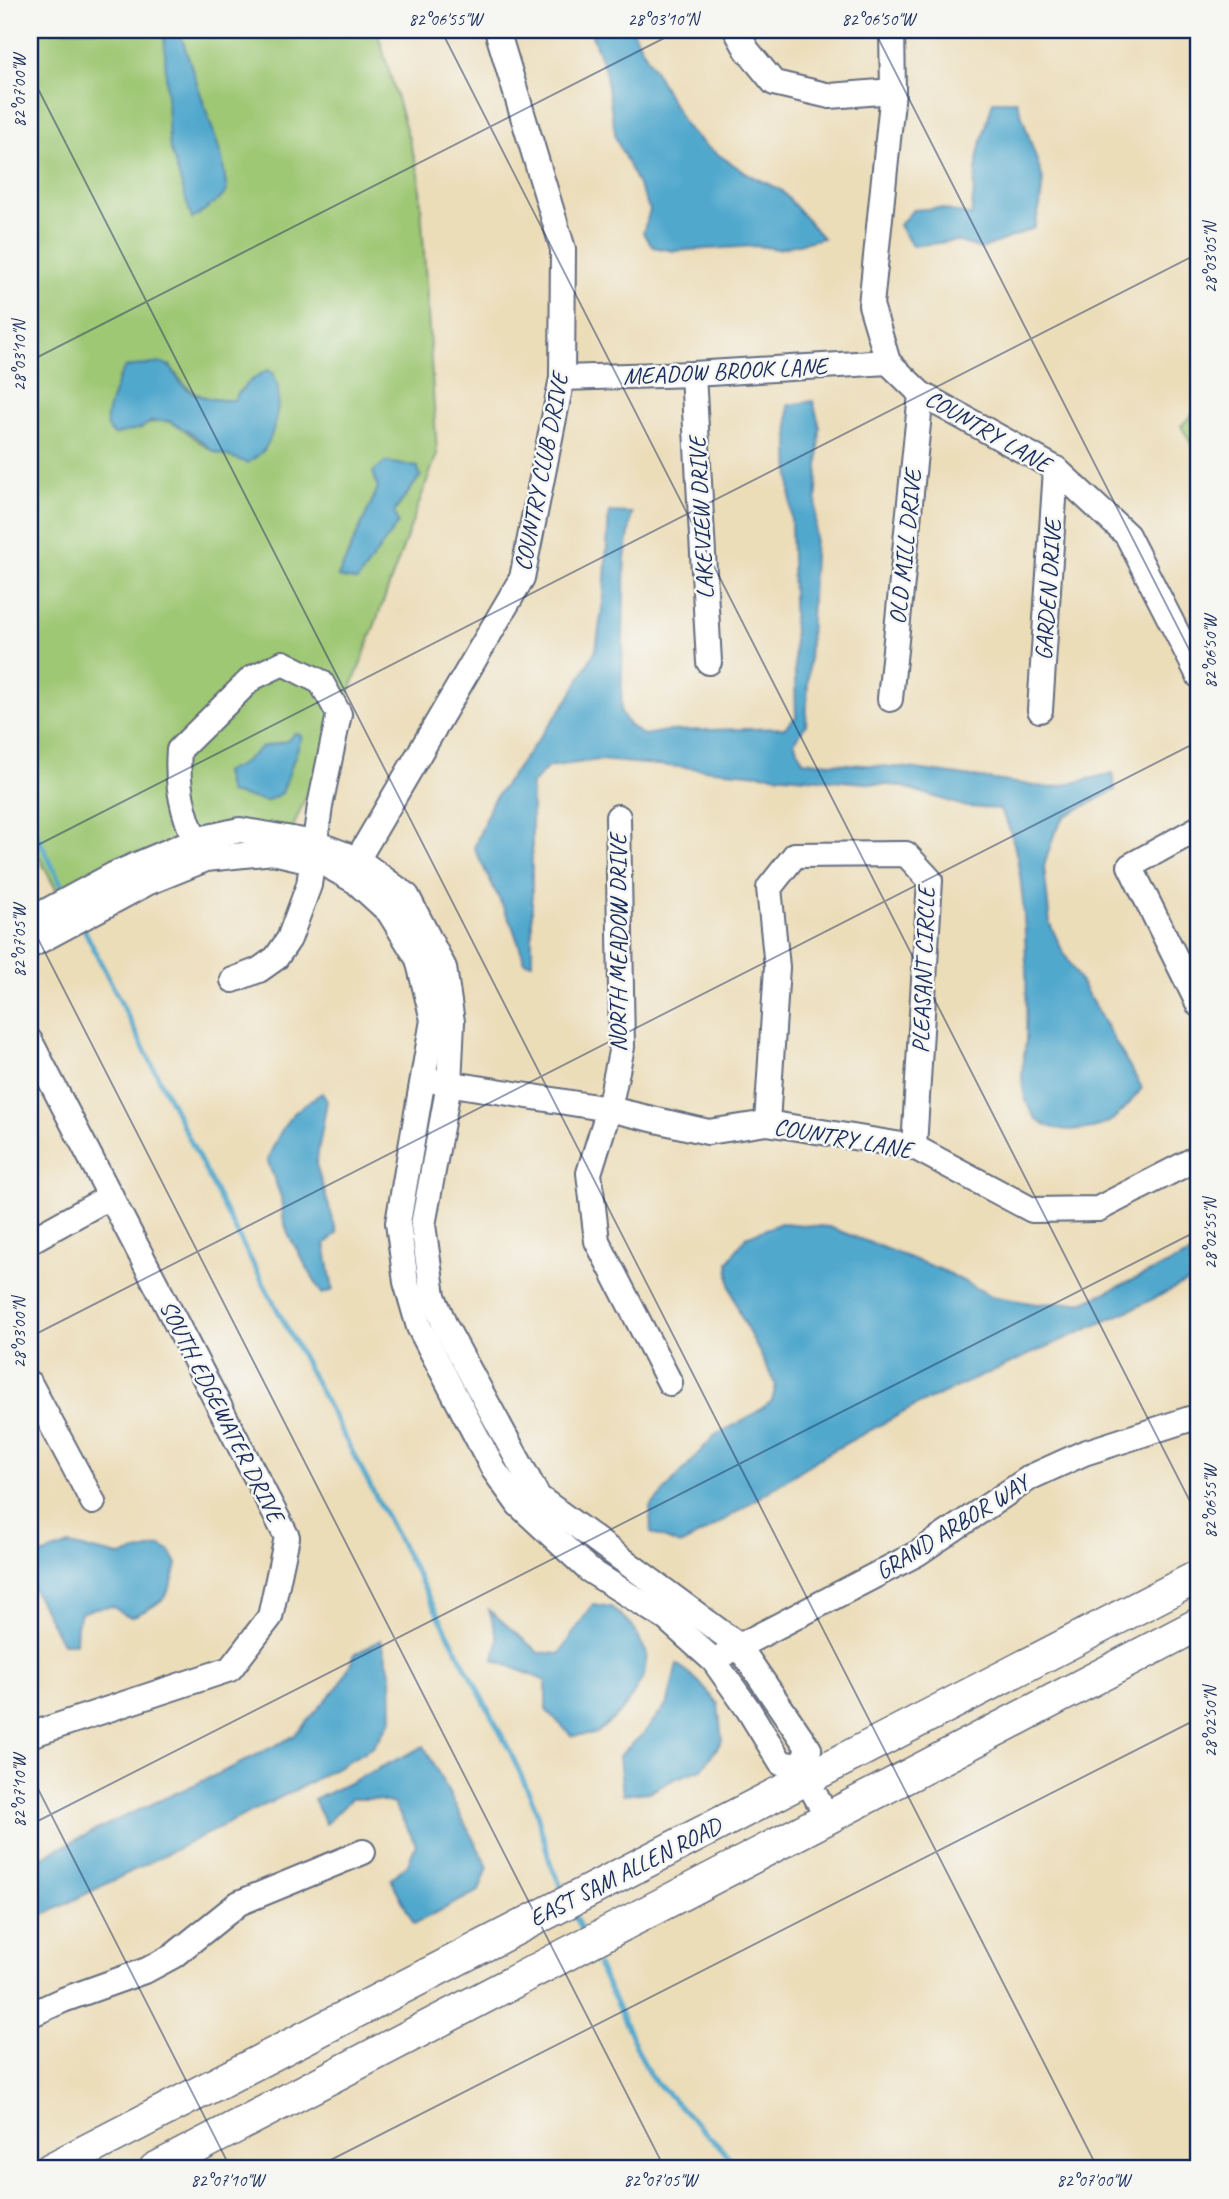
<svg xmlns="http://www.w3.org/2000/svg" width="1229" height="2199" font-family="Caveat,sans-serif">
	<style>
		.green { fill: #9fc874; stroke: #5d7c69; stroke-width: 2; fill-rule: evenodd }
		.water { fill: #51a8cd; stroke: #366c96; stroke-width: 2 }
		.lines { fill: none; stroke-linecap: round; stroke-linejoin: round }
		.stream { stroke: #51a8cd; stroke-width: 5 }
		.minor-casing { stroke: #646c7e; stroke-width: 28 }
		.major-casing { stroke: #646c7e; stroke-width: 35 }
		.minor { stroke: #fff; stroke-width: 24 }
		.major { stroke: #fff; stroke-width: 32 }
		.ticks { fill: none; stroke: #1b2f5e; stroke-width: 2; stroke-opacity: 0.45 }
		.labels { text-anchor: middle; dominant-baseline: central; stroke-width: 5; stroke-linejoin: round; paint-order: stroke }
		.street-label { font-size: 24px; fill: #1b2f5e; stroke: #f6f6f2 }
		.neatline { fill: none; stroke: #1b2f5e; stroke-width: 2.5 }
		.ticks-label { font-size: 18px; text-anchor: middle; fill: #1b2f5e }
	</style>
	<rect width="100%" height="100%" fill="#f6f6f2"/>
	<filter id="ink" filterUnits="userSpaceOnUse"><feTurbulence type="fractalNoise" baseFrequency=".0143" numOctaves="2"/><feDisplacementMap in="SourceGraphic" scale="14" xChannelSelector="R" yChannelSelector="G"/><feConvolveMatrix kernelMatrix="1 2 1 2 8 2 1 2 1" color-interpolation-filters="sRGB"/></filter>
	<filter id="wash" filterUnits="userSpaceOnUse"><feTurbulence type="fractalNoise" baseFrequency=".00686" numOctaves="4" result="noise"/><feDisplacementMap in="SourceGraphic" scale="28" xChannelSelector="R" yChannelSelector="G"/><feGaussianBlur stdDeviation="1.57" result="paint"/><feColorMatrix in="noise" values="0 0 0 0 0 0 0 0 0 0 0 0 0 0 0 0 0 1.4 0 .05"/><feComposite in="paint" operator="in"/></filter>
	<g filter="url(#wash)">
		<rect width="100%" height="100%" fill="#ecddb9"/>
		<!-- green -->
		<g class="green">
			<path d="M30 30H164L167 73 192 219 222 158 179 30H377L419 174 437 454 358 671 287 842 69 914 30 840ZM170 365C187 393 202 401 234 400L241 389 268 370 273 373 278 387 265 449 248 462C237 459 226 456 215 452 188 439 175 407 141 428L114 395 119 376ZM420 477 394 512 338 576 378 488ZM287 741 282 793 266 801 229 793 224 772 239 766 262 747Z"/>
			<polygon points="1199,408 1199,457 1181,426"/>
		</g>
		<!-- water -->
		<g class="water">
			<polygon points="164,30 179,30 222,158 227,191 221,198 192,219 169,144"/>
			<polygon points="590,30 632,30 686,127 707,147 749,175 781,190 823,238 778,249 756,246 674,251 653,247 643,233 650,210 616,139 605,70"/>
			<polygon points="993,101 1017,101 1043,179 1040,206 1034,228 981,249 956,241 912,246 899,225 913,210 939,208 971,216 978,154"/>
			<path d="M163 363C174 367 174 375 181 383 194 398 216 401 234 400 243 386 253 378 268 370 287 382 276 432 265 448 262 454 253 458 248 463L213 451 193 434 169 421H152L141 428 114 435C114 435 107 427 107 426 104 415 119 376 125 367Z"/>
			<path d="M813 401 820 427 806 725 794 742 803 761 909 768 1052 788 1113 773 1115 790 1065 816 1055 832 1044 866 1050 924 1061 948 1142 1088C1132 1100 1122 1114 1109 1122 1090 1132 1049 1135 1034 1116 1028 1108 1024 1096 1023 1087 1020 1072 1025 1054 1026 1039 1027 989 1029 846 999 809L967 807 900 786 599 760 548 767 532 784V963L525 962 512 925 474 848 492 802 569 698 596 649 604 596 609 512 632 513 625 559 621 712 629 725 643 735 666 731 784 728 796 717 788 405Z"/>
			<polygon points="385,462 418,467 420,476 394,512 398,523 357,581 338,577 378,488 373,472"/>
			<polygon points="295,733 302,736 282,793 266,801 229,793 224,772 239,766 262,747 287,741"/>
			<path d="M322 1093 327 1101 316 1164 337 1233 325 1244 333 1290 322 1294 288 1234 283 1217 281 1197 267 1160C284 1124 286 1114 322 1093Z"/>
			<polygon points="781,1223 829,1227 944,1271 991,1296 1036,1304 1084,1302 1199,1250 1199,1276 1141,1305 919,1404 826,1454 709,1530 680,1545 651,1533 650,1507 715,1435 745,1420 772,1401 776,1385 740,1314 730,1286 728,1262 746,1237"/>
			<path d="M69 1545 121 1556 161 1546 170 1551 177 1564C170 1597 163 1604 131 1617L125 1615 112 1606 95 1608 81 1613 77 1626 76 1643H62L30 1583V1554L35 1557Z"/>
			<polygon points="593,1604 611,1607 632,1625 647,1654 644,1676 624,1709 597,1733 572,1736 546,1710 546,1681 494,1660 498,1640 489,1610 538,1652 559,1654"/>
			<polygon points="381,1640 391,1675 392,1719 373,1747 305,1785 30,1922 30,1863 104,1826 231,1768 294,1736 341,1683 355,1654"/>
			<polygon points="677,1664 698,1681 718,1704 722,1741 702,1769 674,1779 650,1792 623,1795 619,1756 643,1734 668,1703"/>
			<polygon points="424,1746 488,1867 479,1891 414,1924 391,1879 408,1864 416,1844 394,1804 375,1799 351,1799 326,1824 314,1800"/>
		</g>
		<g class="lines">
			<!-- stream -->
			<g class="stream">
				<polyline points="30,821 64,890"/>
				<polyline points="84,929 230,1220 510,1751 535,1806 551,1866 561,1886"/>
				<polyline points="575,1917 583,1933"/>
				<polyline points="598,1965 650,2076 741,2169"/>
			</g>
		</g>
	</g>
	<g filter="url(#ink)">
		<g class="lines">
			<defs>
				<g id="minor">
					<polyline points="736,30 747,50 774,83 830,96 893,91"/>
					<polyline points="892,30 893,91 871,305 888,362 921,394 1056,469 1127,535 1199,676"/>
					<polyline points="693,374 709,662"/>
					<polyline points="562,378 693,374 888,362"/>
					<polyline points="890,699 921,394"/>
					<polyline points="1040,710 1056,469"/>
					<polyline points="618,817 622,1047 609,1109 589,1173 597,1241 670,1383"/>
					<polyline points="1199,828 1130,866 1199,1005"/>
					<path d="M202 853C184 821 176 786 179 750L252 678 283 663 321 682 339 714 320 806 309 885 289 939 276 958 259 970 233 980"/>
					<polyline points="350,872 522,578 562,378 563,249 497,30"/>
					<polyline points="30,920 113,875 195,840 240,830 315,843 357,859 407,896 444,968 452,1022 449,1084 423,1225 433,1296 445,1326 538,1497 738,1645 809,1749 799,1766"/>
					<polyline points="30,946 149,882 206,859 273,852 325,864 355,881 389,912 418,959 433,1020 398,1223 406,1282 419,1327 494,1470 519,1505 589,1570 667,1619 714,1661 748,1709 781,1763 799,1766"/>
					<polyline points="30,1041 287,1537 270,1617 230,1669 30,1735"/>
					<polyline points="434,1081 609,1109 708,1132 767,1123 914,1147 1032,1210 1098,1209 1199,1157"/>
					<polyline points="767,1123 777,967 769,888 795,855 906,854 930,880 914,1147"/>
					<polyline points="30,1241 111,1196"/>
					<polyline points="30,1384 93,1502"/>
					<polyline points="726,1653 918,1553 1031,1477 1084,1453 1199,1416"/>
					<polyline points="799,1766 828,1818"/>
					<polyline points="30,2015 63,2000 147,1970 173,1956 239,1903 363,1852"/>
				</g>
				<g id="major">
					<polyline points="51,2169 1199,1576"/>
					<polyline points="155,2169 1199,1624"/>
				</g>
			</defs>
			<!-- minor casing -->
			<use href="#minor" class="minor-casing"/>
			<!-- major casing -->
			<use href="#major" class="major-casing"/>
			<!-- minor -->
			<use href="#minor" class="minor"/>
			<!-- major -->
			<use href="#major" class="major"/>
		</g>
	</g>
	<!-- ticks -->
	<path class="ticks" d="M441 30 1199 1519M874 30 1199 669M30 73 1098 2169M30 361 680 30M30 849 1199 253M30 923 665 2169M30 1337 1199 741M30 1773 231 2169M30 1825 1199 1230M313 2169 1199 1718"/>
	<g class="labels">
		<!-- street labels -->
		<g class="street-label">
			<text transform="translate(725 371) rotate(-3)">MEADOW BROOK LANE</text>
			<text transform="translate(988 431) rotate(30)">COUNTRY LANE</text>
			<text transform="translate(541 472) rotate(-79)">COUNTRY CLUB DRIVE</text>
			<text transform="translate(701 518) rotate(-93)">LAKEVIEW DRIVE</text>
			<text transform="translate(905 547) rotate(-84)">OLD MILL DRIVE</text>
			<text transform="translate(1048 590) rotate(-86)">GARDEN DRIVE</text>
			<text transform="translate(618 943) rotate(-90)">NORTH MEADOW DRIVE</text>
			<text transform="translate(923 970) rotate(-88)">PLEASANT CIRCLE</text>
			<text transform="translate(843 1138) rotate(10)">COUNTRY LANE</text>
			<text transform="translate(222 1411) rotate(63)">SOUTH EDGEWATER DRIVE</text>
			<text transform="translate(952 1527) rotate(-32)">GRAND ARBOR WAY</text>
			<text transform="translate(625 1872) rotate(-27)">EAST SAM ALLEN ROAD</text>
		</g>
	</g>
	<!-- margin -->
	<rect width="1229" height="2199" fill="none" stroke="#f6f6f2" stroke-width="77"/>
	<rect x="38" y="38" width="1152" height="2122" class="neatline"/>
	<g class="ticks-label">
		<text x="445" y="25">82°06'55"W</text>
		<text x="663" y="25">28°03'10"N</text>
		<text x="878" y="25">82°06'50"W</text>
		<text transform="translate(19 91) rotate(-90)" y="6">82°07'00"W</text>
		<text transform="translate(1210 258) rotate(-90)" y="6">28°03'05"N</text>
		<text transform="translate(19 356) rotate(-90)" y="6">28°03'10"N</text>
		<text transform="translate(1210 652) rotate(-90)" y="6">82°06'50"W</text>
		<text transform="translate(19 941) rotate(-90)" y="6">82°07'05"W</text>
		<text transform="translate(1210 1234) rotate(-90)" y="6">28°02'55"N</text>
		<text transform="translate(19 1333) rotate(-90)" y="6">28°03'00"N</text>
		<text transform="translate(1210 1502) rotate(-90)" y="6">82°06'55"W</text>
		<text transform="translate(1210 1722) rotate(-90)" y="6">28°02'50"N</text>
		<text transform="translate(19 1791) rotate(-90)" y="6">82°07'10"W</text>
		<text x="227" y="2186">82°07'10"W</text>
		<text x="660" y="2186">82°07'05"W</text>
		<text x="1093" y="2186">82°07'00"W</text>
	</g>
</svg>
